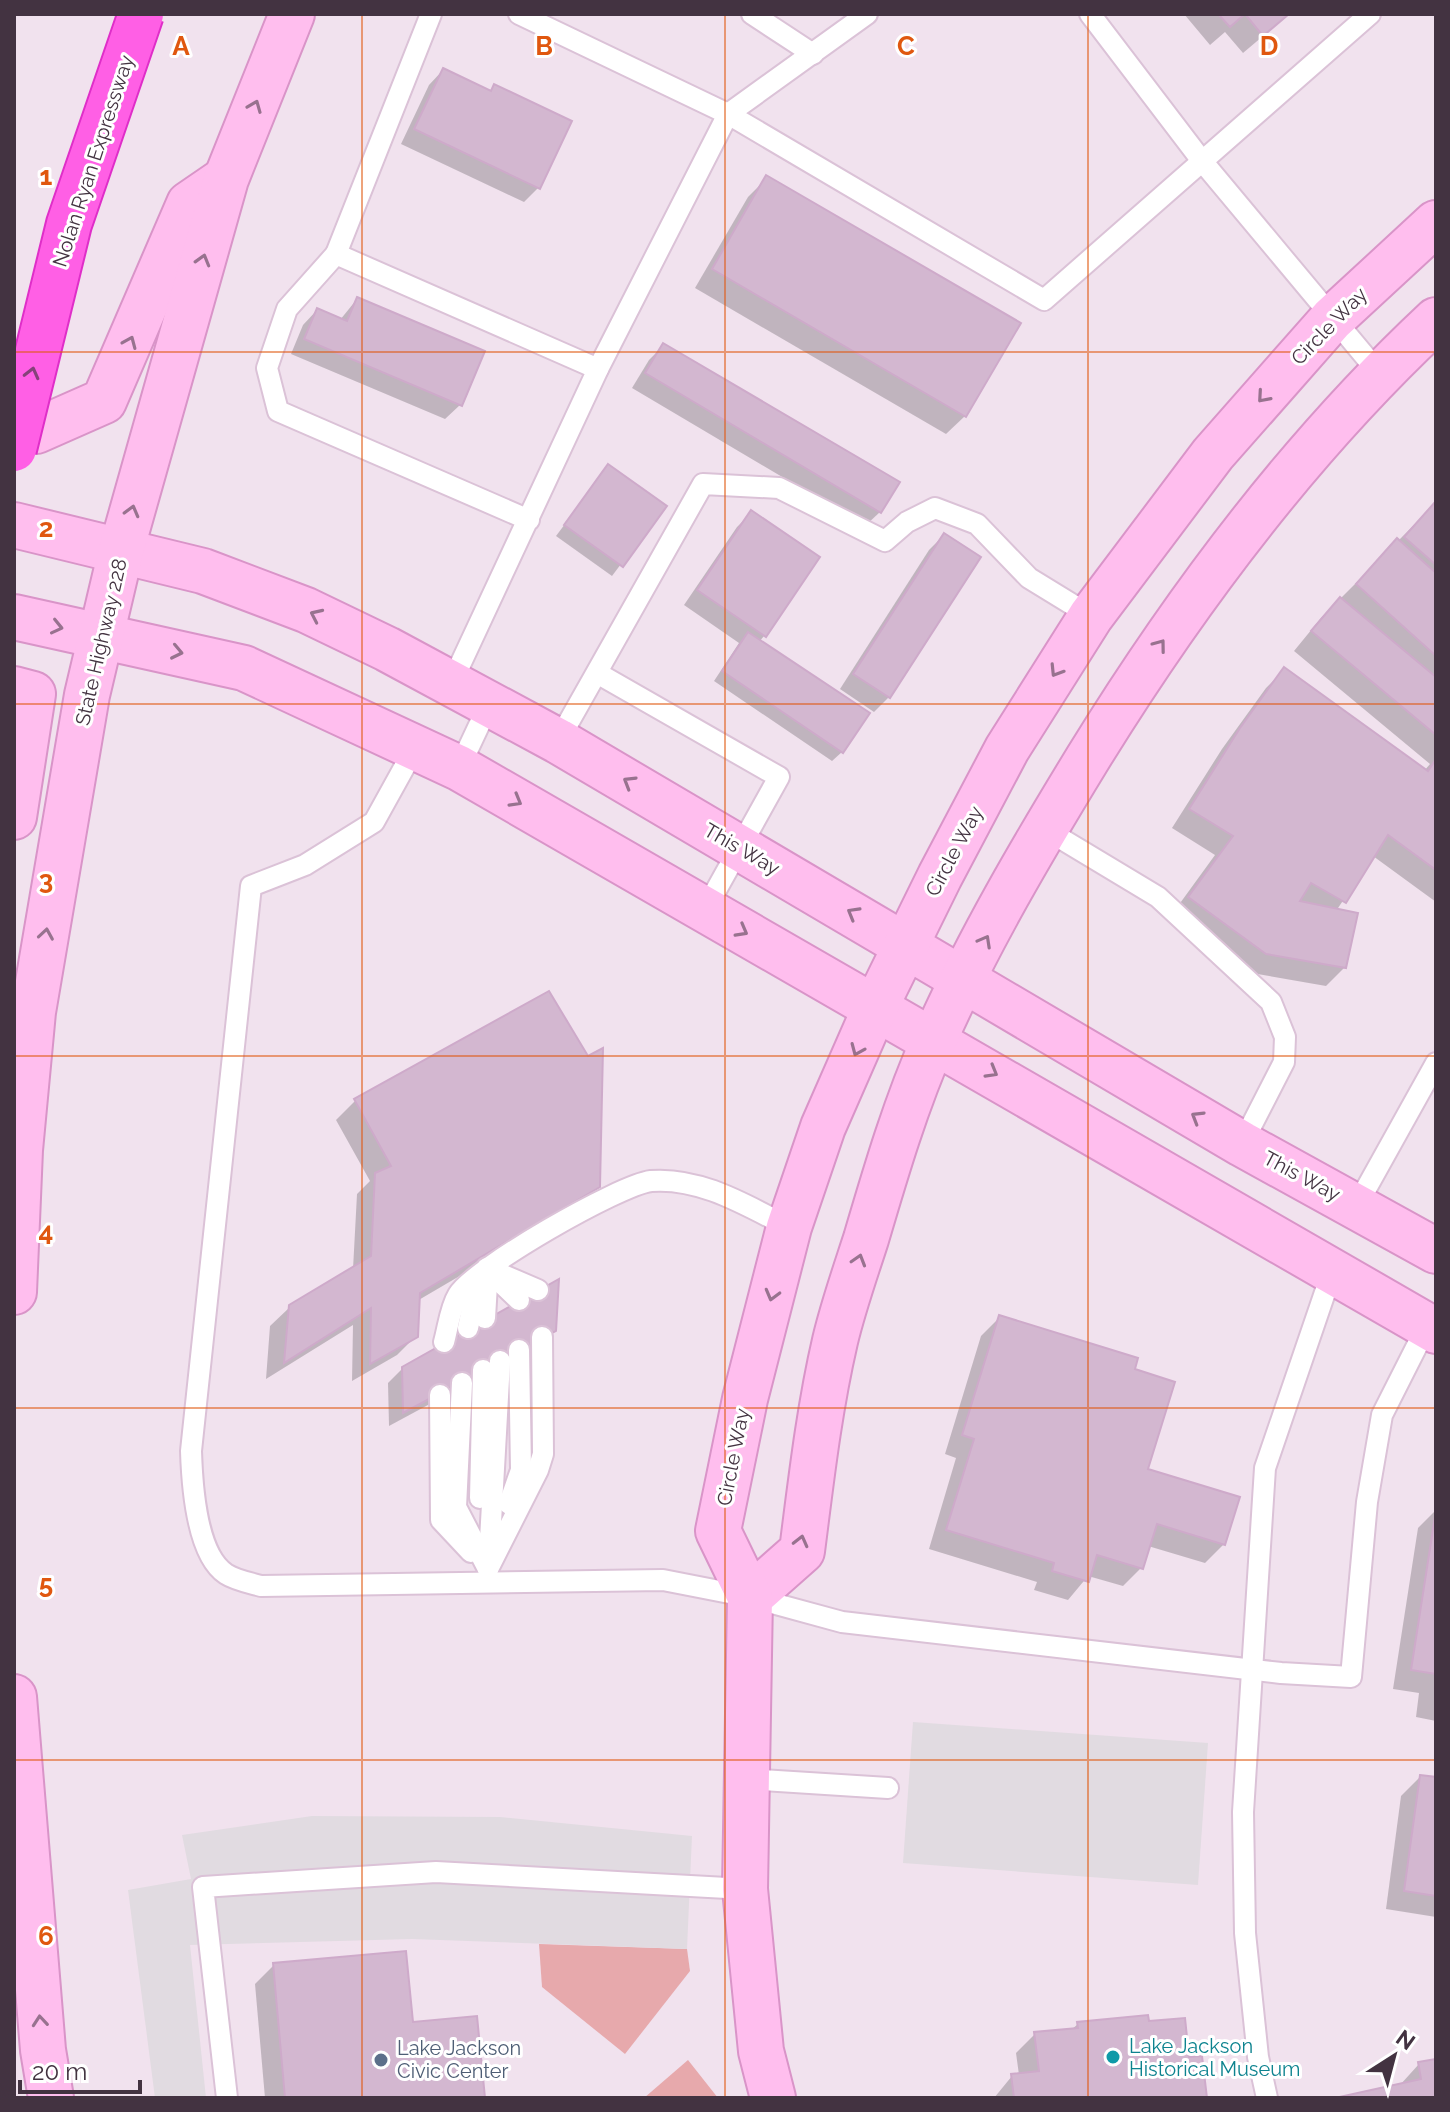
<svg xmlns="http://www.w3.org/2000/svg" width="1450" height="2112" font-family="Raleway,sans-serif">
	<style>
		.green { fill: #e7a9ac }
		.parking { fill: #e1dbe1 }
		.shadow { fill: #0003 }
		.building { fill: #d3b7d0; stroke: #ceaaca; stroke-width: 2 }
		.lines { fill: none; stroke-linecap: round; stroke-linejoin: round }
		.lane-casing { stroke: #dbc2d7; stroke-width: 24 }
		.secondary-casing { stroke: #d994c8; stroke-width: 48 }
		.lane { stroke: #fff; stroke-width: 20 }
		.secondary { stroke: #ffbeee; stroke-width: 44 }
		.highway-bridge-casing { stroke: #df2ec8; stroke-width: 48; stroke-linecap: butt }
		.highway-bridge { stroke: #ff5fe5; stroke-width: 44 }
		.oneway { stroke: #98728f }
		.oneway2 { stroke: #85427a }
		.grid { fill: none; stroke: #e0570f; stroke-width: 2; stroke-opacity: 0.55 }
		.culture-dot { fill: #0f9aa8; stroke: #fff; stroke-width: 3 }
		.service-dot { fill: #5c6f8a; stroke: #fff; stroke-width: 3 }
		.labels { text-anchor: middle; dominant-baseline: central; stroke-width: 6; stroke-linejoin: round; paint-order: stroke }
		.street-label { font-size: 20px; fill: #433341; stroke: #fff }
		.culture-label { font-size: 20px; fill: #0d838f; stroke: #fff; text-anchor: start }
		.service-label { font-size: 20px; fill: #4e5e75; stroke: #fff; text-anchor: start }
		.grid-label { font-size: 26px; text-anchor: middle; font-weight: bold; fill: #e0570f; stroke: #fff; stroke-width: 6; stroke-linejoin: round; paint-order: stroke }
	</style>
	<rect width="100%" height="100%" fill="#f1e2ee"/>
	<!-- green -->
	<g class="green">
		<polygon points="539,1944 687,1949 690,1971 625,2054 542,1987"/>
		<polygon points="688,2060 718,2098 644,2098"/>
	</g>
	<!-- parking -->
	<g class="parking">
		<polygon points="913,1722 1208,1743 1198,1885 903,1863"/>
		<polygon points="312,1816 500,1817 692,1836 687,1949 412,1939 190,1945 206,2098 155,2098 128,1890 191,1879 182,1835"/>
	</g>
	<!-- shadow -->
	<g class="shadow">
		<polygon points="1184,14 1289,14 1243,53 1225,32 1210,45"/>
		<polygon points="443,70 489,92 494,87 538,188 524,202 401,144 429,85"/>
		<polygon points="767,178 965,416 946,434 695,288 748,197"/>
		<polygon points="357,299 460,405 445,419 291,354 303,325 317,310 340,320"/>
		<polygon points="664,345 880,512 865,526 632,388 649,360"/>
		<polygon points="608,467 664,507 612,576 556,536"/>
		<polygon points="1436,503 1436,902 1373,856 1336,911 1345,967 1326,986 1246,972 1170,917 1215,855 1172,828 1222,749 1266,688 1285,669 1424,771 1430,764 1294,651 1321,618"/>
		<polygon points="751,513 764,636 759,642 842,752 832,761 714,681 739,643 684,605 737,527"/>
		<polygon points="944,535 978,557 889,697 874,712 840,689 929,550"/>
		<polygon points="548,994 598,1186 579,1206 417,1301 416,1336 397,1355 352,1381 353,1325 266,1379 270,1326 290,1307 353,1269 357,1194 370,1181 336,1120 355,1101"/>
		<polygon points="557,1282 539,1345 389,1426 388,1383 403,1368"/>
		<polygon points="1000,1317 1133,1371 1146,1471 1224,1544 1205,1563 1148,1546 1142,1567 1123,1586 1088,1576 1068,1600 1034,1590 1037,1582 929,1549 956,1458 945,1454 981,1336"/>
		<polygon points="1436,1510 1436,1721 1416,1717 1419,1693 1393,1689 1418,1528"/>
		<polygon points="1420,1777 1436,1779 1436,1917 1386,1909 1401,1796"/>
		<polygon points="274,1965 411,2024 483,2098 265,2098 255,1984"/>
		<polygon points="1147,2023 1188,2059 1205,2098 994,2098 1012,2076 1019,2075 1016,2053 1035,2034 1071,2030 1078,2024"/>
		<polygon points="1436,2061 1436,2098 1339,2098 1400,2085 1419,2064"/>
	</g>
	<!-- building -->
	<g class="building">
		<polygon points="1218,14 1289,14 1263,36 1245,14 1230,27"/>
		<polygon points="443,68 491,91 494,84 572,121 540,189 414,129"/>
		<polygon points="766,175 1021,323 966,417 712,269"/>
		<polygon points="357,297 485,351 462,406 304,339 317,308 347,321"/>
		<polygon points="663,343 900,482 881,513 645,373"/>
		<polygon points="608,464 667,506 623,567 564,525"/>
		<polygon points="1436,501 1436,565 1404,537"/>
		<polygon points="751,510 820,557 766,637 697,590"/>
		<polygon points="944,533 981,557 890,698 853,674"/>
		<polygon points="1397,538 1436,573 1436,656 1356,584"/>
		<polygon points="1340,597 1436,677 1436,735 1311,631"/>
		<polygon points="748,632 870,713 843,753 722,671"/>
		<polygon points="1284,667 1428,771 1436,759 1436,870 1388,835 1346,903 1311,883 1300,901 1358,913 1346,968 1266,954 1188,897 1233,836 1189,809 1240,728"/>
		<polygon points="549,991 588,1056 603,1048 600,1187 420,1293 418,1337 370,1364 371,1308 284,1363 289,1305 371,1256 375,1173 391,1166 354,1099"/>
		<polygon points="559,1279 556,1331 403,1413 402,1367"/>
		<polygon points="999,1315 1138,1358 1135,1369 1175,1382 1148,1469 1240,1497 1225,1545 1157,1524 1143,1569 1097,1555 1089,1582 1052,1571 1054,1563 946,1530 974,1439 962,1435"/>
		<polygon points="1436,1510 1436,1674 1411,1670"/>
		<polygon points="1420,1775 1436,1777 1436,1896 1404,1891"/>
		<polygon points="406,1951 413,2022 477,2016 485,2098 285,2098 273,1963"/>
		<polygon points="1148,2015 1149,2021 1185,2018 1189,2057 1202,2056 1207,2098 1014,2098 1011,2074 1039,2071 1034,2032 1078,2028 1077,2022"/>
		<polygon points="1436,2059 1436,2098 1335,2098 1421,2079 1418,2062"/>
	</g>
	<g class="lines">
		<defs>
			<g id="lane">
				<polyline points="519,14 728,114 1044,300 1370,14"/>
				<polyline points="752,14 813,54"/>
				<polyline points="1090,14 1202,161 1379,373"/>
				<polyline points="336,254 431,14"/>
				<polyline points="598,369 728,114 867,14"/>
				<polyline points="597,673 779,777 705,910"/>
				<polyline points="452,682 598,369 336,254 287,309 267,368 278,411 529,520"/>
				<polyline points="558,741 703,484 779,488 885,541 907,522 935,508 977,524 1029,578 1091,616"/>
				<path d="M416 746 374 822 305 865 251 886 191 1451C192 1483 196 1554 226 1574 235 1580 250 1583 261 1586L663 1580 750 1597 842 1622 1281 1673 1351 1677 1367 1502 1382 1415 1427 1326"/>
				<polyline points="459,768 490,702"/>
				<polyline points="1045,829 1158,897 1271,1002 1285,1037 1284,1062 1242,1144"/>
				<polyline points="1357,1205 1436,1063"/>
				<polyline points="487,1268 538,1290"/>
				<polyline points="495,1277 519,1300"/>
				<polyline points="485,1318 487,1284"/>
				<polyline points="468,1328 475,1295 483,1275"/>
				<path d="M444 1342C448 1328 450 1308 458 1295 474 1268 619 1185 651 1181 701 1177 747 1206 789 1227"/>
				<polyline points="462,1383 456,1507 488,1569"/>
				<polyline points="440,1395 441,1520 471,1552"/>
				<polyline points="480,1498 483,1370"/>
				<polyline points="509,1504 521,1470 519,1350"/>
				<polyline points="489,1558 500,1361"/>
				<polyline points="488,1569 538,1470 543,1454 542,1337"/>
				<polyline points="745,1779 888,1788"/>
				<polyline points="227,2098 203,1887 436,1872 745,1889"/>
				<polyline points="1267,2098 1258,2057 1245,1933 1243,1812 1265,1468 1333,1269"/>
			</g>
			<g id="secondary">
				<polyline points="14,425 36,431 104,401 189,204 224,180"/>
				<polyline points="14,525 203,571 306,610 387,649 558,741 1242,1144 1436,1251"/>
				<polyline points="14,617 244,668 459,768 1436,1331"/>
				<polyline points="14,689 33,694 14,817"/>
				<polyline points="14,1292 20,1150 33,1012 87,695 121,551 226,179 292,14"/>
				<path d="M750 1597 802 1551C811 1481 819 1410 835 1341 843 1307 855 1273 866 1239 886 1171 906 1103 935 1038 978 941 1033 848 1088 758 1186 599 1299 448 1436 320"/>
				<polyline points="14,1697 43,2050 51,2098"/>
				<polyline points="773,2098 761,2051 745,1889 750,1597 718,1531 745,1399 789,1227 823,1127 876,1006 940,876 1007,749 1091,616 1213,454 1332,319 1436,223"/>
			</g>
		</defs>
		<!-- lane casing -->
		<use href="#lane" class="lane-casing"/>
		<!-- secondary casing -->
		<use href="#secondary" class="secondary-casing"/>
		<!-- lane -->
		<use href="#lane" class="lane"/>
		<!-- secondary -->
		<use href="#secondary" class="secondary"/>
		<defs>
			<polyline id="highway-bridge" points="14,449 69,224 141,14"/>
		</defs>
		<!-- highway-bridge casing -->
		<use href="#highway-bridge" class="highway-bridge-casing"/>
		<!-- highway-bridge -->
		<use href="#highway-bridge" class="highway-bridge"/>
	</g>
	<!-- one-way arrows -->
	<defs><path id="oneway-chevron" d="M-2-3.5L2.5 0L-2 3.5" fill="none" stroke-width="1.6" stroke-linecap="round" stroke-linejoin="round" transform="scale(2)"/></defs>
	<g class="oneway">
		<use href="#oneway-chevron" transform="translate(255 106) rotate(-68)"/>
		<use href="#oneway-chevron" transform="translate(203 260) rotate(-74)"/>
		<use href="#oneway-chevron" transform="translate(130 342) rotate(-67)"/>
		<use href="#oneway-chevron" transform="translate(1263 397) rotate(131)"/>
		<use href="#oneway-chevron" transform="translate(132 511) rotate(-75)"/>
		<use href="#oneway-chevron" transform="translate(316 615) rotate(-155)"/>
		<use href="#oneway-chevron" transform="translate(57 627) rotate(13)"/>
		<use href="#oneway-chevron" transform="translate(1160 645) rotate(-53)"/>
		<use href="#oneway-chevron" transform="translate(177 652) rotate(12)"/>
		<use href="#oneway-chevron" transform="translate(1056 671) rotate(122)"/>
		<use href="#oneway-chevron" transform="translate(629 782) rotate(-149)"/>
		<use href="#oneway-chevron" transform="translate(516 801) rotate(30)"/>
		<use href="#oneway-chevron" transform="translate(853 913) rotate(-150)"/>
		<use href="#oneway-chevron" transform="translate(742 931) rotate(29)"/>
		<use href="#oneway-chevron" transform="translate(46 934) rotate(-81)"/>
		<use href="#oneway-chevron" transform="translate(985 941) rotate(-61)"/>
		<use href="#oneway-chevron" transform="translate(857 1050) rotate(113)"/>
		<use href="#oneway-chevron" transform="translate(992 1072) rotate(30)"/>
		<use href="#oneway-chevron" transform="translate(1197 1117) rotate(-149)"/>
		<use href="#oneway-chevron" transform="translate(859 1260) rotate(-73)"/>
		<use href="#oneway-chevron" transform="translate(772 1295) rotate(105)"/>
		<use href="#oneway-chevron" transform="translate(801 1541) rotate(-76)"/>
		<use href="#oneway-chevron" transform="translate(40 2021) rotate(-95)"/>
	</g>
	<use class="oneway2" href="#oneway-chevron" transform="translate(32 373) rotate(-76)"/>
	<!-- grid -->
	<path class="grid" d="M362 14V2098M725 14V2098M1088 14V2098M14 352H1436M14 704H1436M14 1056H1436M14 1408H1436M14 1760H1436"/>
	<!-- markers -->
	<circle class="culture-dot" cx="1113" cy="2057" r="8"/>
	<circle class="service-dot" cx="381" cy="2060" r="8"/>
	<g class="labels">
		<!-- street labels -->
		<g class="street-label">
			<text transform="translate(93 161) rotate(-72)">Nolan Ryan Expressway</text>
			<text transform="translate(1329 326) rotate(-46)">Circle Way</text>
			<text transform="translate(101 642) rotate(-77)">State Highway 228</text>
			<text transform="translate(742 849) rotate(30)">This Way</text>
			<text transform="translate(954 851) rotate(-62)">Circle Way</text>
			<text transform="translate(1302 1176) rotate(28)">This Way</text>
			<text transform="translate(733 1457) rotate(-79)">Circle Way</text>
		</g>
		<!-- culture labels -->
		<g class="culture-label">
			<text x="1129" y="2046">Lake Jackson<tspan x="1129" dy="23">Historical Museum</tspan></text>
		</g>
		<!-- service labels -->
		<g class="service-label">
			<text x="397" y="2048">Lake Jackson<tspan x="397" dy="23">Civic Center</tspan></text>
		</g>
	</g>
	<g class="grid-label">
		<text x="181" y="55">A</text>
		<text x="544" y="55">B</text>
		<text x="906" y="55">C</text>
		<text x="1269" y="55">D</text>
		<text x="46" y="185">1</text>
		<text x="46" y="537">2</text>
		<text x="46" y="889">3</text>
		<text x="46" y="1241">4</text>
		<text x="46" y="1593">5</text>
		<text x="46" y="1945">6</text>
	</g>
	<!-- border -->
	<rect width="1450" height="2112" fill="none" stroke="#433341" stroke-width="32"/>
	<!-- north arrow -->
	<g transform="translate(1394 2056) rotate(36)" stroke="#ffffff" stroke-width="6" paint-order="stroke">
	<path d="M0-6L14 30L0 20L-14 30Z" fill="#433341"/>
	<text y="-12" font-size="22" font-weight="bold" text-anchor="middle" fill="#433341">N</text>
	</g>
	<!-- scale -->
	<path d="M20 2080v12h120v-12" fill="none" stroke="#433341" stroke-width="4"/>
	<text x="32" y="2080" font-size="24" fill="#433341" stroke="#ffffff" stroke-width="6" paint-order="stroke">20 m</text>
</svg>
